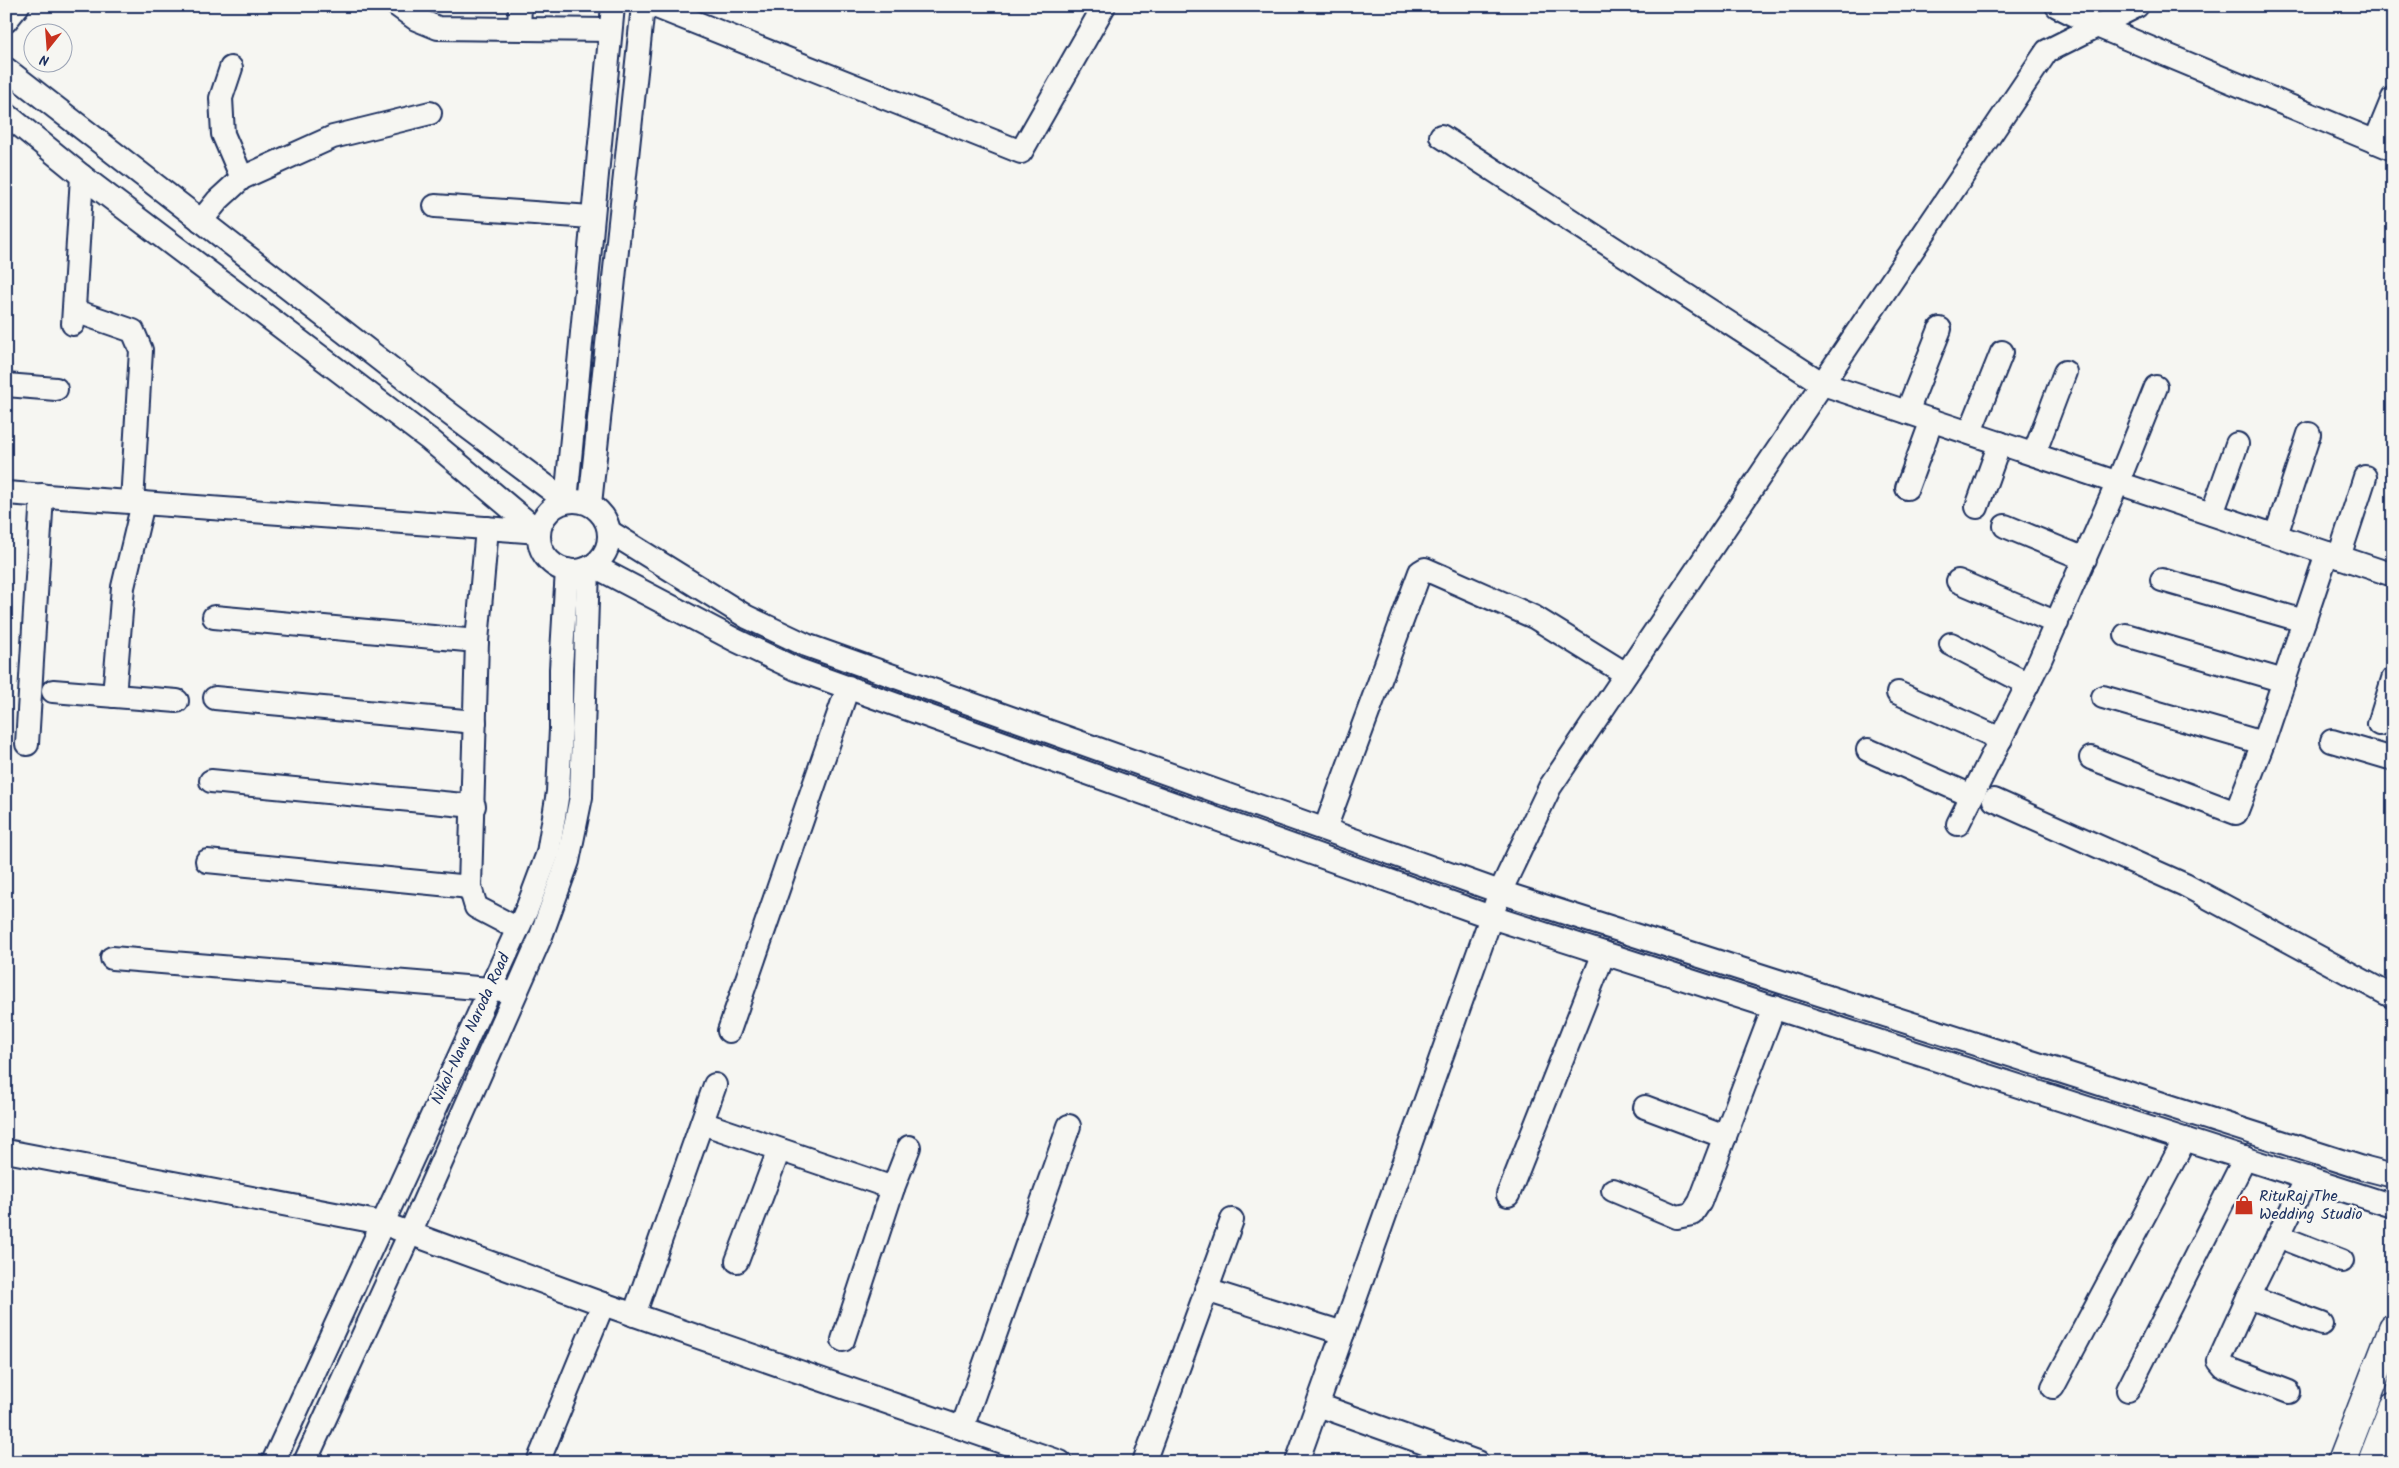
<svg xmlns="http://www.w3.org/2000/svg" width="2399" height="1468" font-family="Kalam,sans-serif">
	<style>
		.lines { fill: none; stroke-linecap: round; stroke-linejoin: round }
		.minor-casing { stroke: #1b2f5e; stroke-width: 26 }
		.major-casing { stroke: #1b2f5e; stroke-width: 31 }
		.minor { stroke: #f6f6f2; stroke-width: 22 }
		.major { stroke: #f6f6f2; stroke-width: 28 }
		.labels { text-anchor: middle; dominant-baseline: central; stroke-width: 5; stroke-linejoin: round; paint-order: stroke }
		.street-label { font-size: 16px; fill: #1b2f5e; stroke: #f6f6f2 }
		.poi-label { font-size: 16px; fill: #1b2f5e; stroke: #f6f6f2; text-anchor: start }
	</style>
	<rect width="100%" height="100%" fill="#f6f6f2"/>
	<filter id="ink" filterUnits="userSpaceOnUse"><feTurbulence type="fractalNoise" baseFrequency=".02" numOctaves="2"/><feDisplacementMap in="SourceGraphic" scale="10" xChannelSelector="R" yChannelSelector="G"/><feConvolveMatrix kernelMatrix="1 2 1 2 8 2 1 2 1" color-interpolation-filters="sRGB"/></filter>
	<g filter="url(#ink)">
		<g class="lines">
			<defs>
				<g id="minor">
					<polyline points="398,6 416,19 438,28 610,30"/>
					<polyline points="654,6 1021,152 1104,6"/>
					<polyline points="2057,6 2097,26 2393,149"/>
					<polyline points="6,21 18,6"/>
					<polyline points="519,28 520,6"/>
					<polyline points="231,68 221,98 223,134 242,178"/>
					<polyline points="6,69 450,414 566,501"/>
					<polyline points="6,114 82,176 430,440 539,532"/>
					<polyline points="1441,136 1823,384 2393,575"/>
					<polyline points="2375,142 2393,98"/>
					<polyline points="435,206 591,217"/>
					<polyline points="201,221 218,200 242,178 333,137 430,113"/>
					<polyline points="84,314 133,331 141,350 132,502"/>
					<polyline points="73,324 82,176"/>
					<polyline points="6,385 56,389"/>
					<polyline points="1907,412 1940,329"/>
					<polyline points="1970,432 2002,352"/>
					<polyline points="2034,454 2065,372"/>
					<polyline points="1907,488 1932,420"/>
					<polyline points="6,493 539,532"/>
					<circle cx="574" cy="536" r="35"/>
					<polyline points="566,501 613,6"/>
					<polyline points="590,504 643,6"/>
					<polyline points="1977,507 2000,443"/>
					<polyline points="2212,514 2237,444"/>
					<polyline points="2005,526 2085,559"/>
					<polyline points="610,532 747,617 806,645 1500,892 2366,1169 2393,1176"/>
					<polyline points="2276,535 2309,434"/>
					<polyline points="2339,557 2365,477"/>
					<polyline points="594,566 735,640 796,669 1491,917 2393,1206"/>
					<polyline points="2162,580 2304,621"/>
					<polyline points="1958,581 2057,623"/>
					<polyline points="214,617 477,641"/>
					<polyline points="2126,635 2284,681"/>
					<polyline points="1951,644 2028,684"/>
					<polyline points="53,691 177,701"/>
					<polyline points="1898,693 2001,739"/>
					<polyline points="114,696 123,587 143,503"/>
					<polyline points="2103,697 2263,743"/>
					<polyline points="215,698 475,722"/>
					<polyline points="2379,724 2393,679"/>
					<polyline points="2332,741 2393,759"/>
					<polyline points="27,744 42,495"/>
					<polyline points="1868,750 1972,796"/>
					<polyline points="2091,758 2236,813 2263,743 2327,553"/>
					<polyline points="211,781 474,806"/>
					<polyline points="1994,800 2185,885 2393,997"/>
					<polyline points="1958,824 2040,660 2118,482 2156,387"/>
					<polyline points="1325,829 1420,572 1425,569 1534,617 1626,674"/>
					<polyline points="207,861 470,887 477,641 487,528"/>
					<polyline points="470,887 476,907 518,929"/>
					<polyline points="112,958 502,990"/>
					<polyline points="729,1031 848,687"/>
					<polyline points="1645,1107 1725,1137"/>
					<polyline points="702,1123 893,1188 909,1147"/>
					<polyline points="6,1151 382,1223 603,1304 1060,1462"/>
					<polyline points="1613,1190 1677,1217 1692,1214 1700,1202 1774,1007"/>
					<polyline points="1508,1195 1604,953"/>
					<polyline points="2278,1236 2342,1261"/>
					<polyline points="737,1261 779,1150"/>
					<polyline points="1206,1290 1343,1333"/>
					<polyline points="2248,1297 2322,1324"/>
					<polyline points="634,1315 715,1085"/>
					<polyline points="843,1340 893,1188"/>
					<polyline points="2053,1387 2185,1139"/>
					<polyline points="2128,1390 2245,1158"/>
					<polyline points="2289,1392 2224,1367 2219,1361 2248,1297 2307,1178"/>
					<polyline points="1318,1405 1477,1462"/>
					<polyline points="962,1428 1069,1126"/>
					<polyline points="273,1462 527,909 548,853 558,792 561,729 561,669 567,570"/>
					<polyline points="305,1462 410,1233 541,936 568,861 581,797 588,568"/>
					<polyline points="538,1462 603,1304"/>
					<polyline points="1144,1462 1232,1220"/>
					<polyline points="1297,1462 1500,892 1550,787 2047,51 2137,6"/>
				</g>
				<g id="major">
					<polyline points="2341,1462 2393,1328"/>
					<polyline points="2372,1462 2393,1408"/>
				</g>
			</defs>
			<!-- minor casing -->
			<use href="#minor" class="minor-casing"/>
			<!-- major casing -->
			<use href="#major" class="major-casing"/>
			<!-- minor -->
			<use href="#minor" class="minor"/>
			<!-- major -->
			<use href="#major" class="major"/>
		</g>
	</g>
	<!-- icons -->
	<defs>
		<symbol id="shop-bare" viewBox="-9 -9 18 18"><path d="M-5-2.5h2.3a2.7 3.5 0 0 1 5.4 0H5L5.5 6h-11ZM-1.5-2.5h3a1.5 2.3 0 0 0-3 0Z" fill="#c8321e" stroke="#f6f6f2" stroke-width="2.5" paint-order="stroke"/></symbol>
	</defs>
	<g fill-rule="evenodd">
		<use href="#shop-bare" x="2230" y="1191" width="28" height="28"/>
	</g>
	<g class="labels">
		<!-- street labels -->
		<g class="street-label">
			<text transform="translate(471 1029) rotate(-65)">Nikol-Nava Naroda Road</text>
		</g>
		<!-- poi labels -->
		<g class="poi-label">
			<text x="2259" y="1196">RituRaj The<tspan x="2259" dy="18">Wedding Studio</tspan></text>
		</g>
	</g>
	<!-- margin -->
	<rect width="2399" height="1468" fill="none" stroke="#f6f6f2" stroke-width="25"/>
	<rect x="12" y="12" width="2374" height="1443" fill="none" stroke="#1b2f5e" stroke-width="2" filter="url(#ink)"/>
	<!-- north arrow -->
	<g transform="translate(48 48) rotate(197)"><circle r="24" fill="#f6f6f2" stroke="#9ea6b7"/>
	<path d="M0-4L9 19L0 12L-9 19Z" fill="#c8321e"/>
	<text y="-8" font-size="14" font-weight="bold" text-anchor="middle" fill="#1b2f5e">N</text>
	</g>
</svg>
